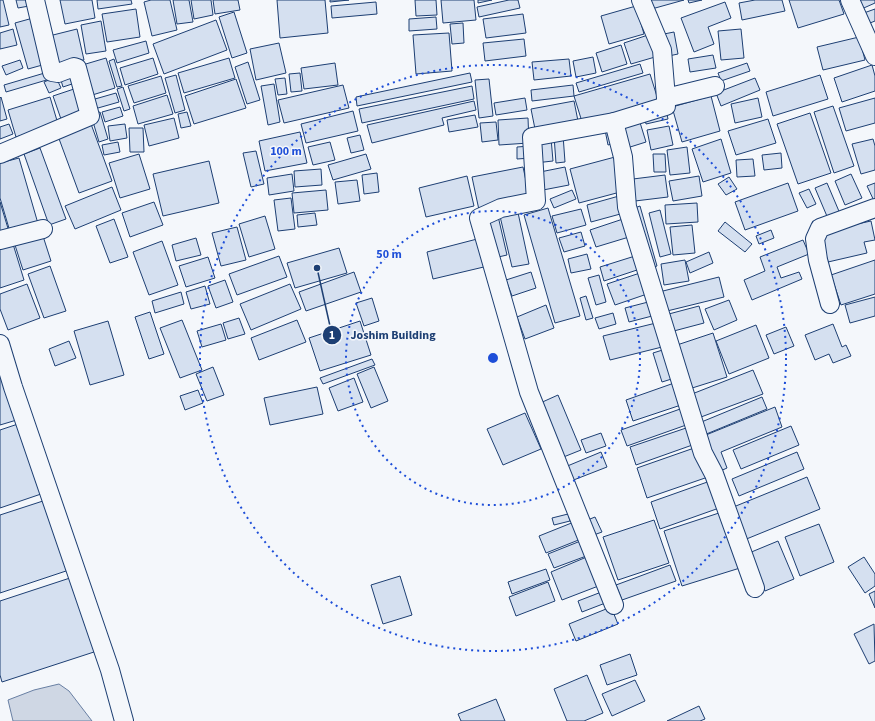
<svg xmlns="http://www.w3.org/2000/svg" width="875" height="721" font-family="'Source Sans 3',sans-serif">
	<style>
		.water { fill: #cfd7e4; stroke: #687fa3 }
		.building { fill: #d5e0f0; stroke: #1d3f73 }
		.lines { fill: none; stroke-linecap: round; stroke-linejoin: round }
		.street-casing { stroke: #1d3f73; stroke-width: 20 }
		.street { stroke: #f4f7fb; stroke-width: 18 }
		.ring { fill: none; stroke: #1d4ed8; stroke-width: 2; stroke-dasharray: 2 4 }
		.centre { fill: #1d4ed8; stroke: #f4f7fb; stroke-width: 2 }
		.ring-label { font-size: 12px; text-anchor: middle; font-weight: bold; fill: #1d4ed8; stroke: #f4f7fb; stroke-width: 3; stroke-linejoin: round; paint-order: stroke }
		.leader { fill: none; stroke: #1d3f73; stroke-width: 1.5 }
		.callout-dot { fill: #1d3f73; stroke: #f4f7fb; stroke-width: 1.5 }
		.mark-label { font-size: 12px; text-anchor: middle; font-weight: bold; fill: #fff }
		.callout-label { font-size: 12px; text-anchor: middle; font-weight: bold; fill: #1d3f73; stroke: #f4f7fb; stroke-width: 3; stroke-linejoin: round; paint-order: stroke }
	</style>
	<rect width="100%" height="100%" fill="#f4f7fb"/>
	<!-- water -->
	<polygon class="water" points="59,684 69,691 92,721 13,721 8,700 34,690"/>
	<!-- building -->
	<g class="building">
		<polygon points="0,0 3,0 9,25 0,27"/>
		<polygon points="16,0 28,0 29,6 18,8"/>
		<polygon points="60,0 92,0 95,18 65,24"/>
		<polygon points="97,0 131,0 132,4 98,9"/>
		<polygon points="151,0 170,0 177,30 152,36 144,2"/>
		<polygon points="173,0 189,0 193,22 177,24"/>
		<polygon points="191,0 211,0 213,15 194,19"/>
		<polygon points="213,0 238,0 240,10 215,14"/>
		<polygon points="277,0 325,0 328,33 280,38"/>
		<polygon points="330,0 349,0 330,2"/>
		<polygon points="415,0 436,0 437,15 416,16"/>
		<polygon points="441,0 474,0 476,20 443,23"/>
		<polygon points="478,0 492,0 478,3"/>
		<polygon points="509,0 518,0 520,8 479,17 477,7"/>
		<polygon points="645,0 684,0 648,10"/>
		<polygon points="688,0 702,0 689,3"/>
		<polygon points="755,0 782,0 785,11 742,20 739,3"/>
		<polygon points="789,0 839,0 844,14 798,28"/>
		<polygon points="852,0 875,0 875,3 857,11"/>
		<polygon points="376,2 377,14 332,18 331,6"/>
		<polygon points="725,2 731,18 708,27 714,44 694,52 681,18"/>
		<polygon points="636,6 644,34 609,44 601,16"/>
		<polygon points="136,9 140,37 107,42 102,14"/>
		<polygon points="875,9 875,21 865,25 861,14"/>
		<polygon points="234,12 247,53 232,58 219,17"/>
		<polygon points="523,14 526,33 486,38 483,19"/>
		<polygon points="436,17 437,29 409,31 409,19"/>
		<polygon points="33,18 46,64 28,69 15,23"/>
		<polygon points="216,20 227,50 164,74 153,44"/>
		<polygon points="101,21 106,51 86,54 81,25"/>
		<polygon points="463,23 464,43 452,44 450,24"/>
		<polygon points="13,29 17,45 0,49 0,33"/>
		<polygon points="77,29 84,60 56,66 49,36"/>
		<polygon points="741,29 744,58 721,60 718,31"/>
		<polygon points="674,32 678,54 664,57 659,35"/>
		<polygon points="449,33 452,71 416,74 413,35"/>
		<polygon points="648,35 655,57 631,64 624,43"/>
		<polygon points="859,37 865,60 823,70 817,47"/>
		<polygon points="524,39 526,56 485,61 483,43"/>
		<polygon points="146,41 149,53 117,63 113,50"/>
		<polygon points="279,43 286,73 256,80 250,49"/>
		<polygon points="621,45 627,64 602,72 596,53"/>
		<polygon points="713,55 716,68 690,72 688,59"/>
		<polygon points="593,57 596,73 576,77 573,61"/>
		<polygon points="106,58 115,88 89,96 79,66"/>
		<polygon points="153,58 158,74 125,85 120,68"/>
		<polygon points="229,58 235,78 184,93 178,73"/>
		<polygon points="114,59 122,86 117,87 109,61"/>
		<polygon points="569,59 571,76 534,80 532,62"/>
		<polygon points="20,60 23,68 6,75 2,66"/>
		<polygon points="248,62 260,100 247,104 235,67"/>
		<polygon points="335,63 338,85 304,89 301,68"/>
		<polygon points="747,63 750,71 721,81 718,73"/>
		<polygon points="640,64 643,73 579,92 576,83"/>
		<polygon points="872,65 875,76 875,91 842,102 834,78"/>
		<polygon points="48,72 50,79 6,92 4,85"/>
		<polygon points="74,72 78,82 63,87 60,77"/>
		<polygon points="300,73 302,91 291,92 289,74"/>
		<polygon points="470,73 472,82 357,106 356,97"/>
		<polygon points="650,74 659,103 583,125 574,96"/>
		<polygon points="176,75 185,110 175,113 165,78"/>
		<polygon points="820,75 828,99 773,116 766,92"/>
		<polygon points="161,76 166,93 134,103 128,86"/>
		<polygon points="56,77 61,88 49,93 44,82"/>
		<polygon points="285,78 287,94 278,95 275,79"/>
		<polygon points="755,78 760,90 721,106 716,93"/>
		<polygon points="236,79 246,108 194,124 185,96"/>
		<polygon points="489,79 493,116 479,118 475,80"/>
		<polygon points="274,84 280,122 268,125 261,86"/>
		<polygon points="343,85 349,108 284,123 278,100"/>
		<polygon points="573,85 574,96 532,101 531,90"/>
		<polygon points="472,86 474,99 362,123 359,109"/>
		<polygon points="123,87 130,109 124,111 117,89"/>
		<polygon points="77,88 86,114 62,122 53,96"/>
		<polygon points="116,93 119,102 91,110 88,101"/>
		<polygon points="167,95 173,114 138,124 133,106"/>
		<polygon points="711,96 720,131 682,142 672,107"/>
		<polygon points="1,97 7,119 0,121 0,98"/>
		<polygon points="50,97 58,124 16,137 8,110"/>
		<polygon points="525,98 527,110 496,115 494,103"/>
		<polygon points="758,98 762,117 735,123 731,104"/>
		<polygon points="875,98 875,123 846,131 839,108"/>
		<polygon points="474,101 476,110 442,118 444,125 372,143 367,125"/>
		<polygon points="574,101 579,126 536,134 531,109"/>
		<polygon points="833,106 854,166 834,173 814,112"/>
		<polygon points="120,107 123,116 105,122 102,112"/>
		<polygon points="666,110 668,119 646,124 644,115"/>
		<polygon points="353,111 358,131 306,143 301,124"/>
		<polygon points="100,112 108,139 99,142 91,115"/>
		<polygon points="187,112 191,126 181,128 178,114"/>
		<polygon points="810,113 831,173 798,184 777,124"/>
		<polygon points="475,115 478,127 449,132 447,120"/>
		<polygon points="638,116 646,142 627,148 619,122"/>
		<polygon points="174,118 179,138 149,146 144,125"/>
		<polygon points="528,118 529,143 499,145 498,120"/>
		<polygon points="768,119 776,143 736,155 728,131"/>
		<polygon points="496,122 498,140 482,142 480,123"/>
		<polygon points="9,124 13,134 0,139 0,127"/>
		<polygon points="91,124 112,181 79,193 58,136"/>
		<polygon points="125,124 127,138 110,141 108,126"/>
		<polygon points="604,125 616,143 608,145"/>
		<polygon points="669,126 673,145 651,150 647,130"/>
		<polygon points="129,128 143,128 144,152 130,152"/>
		<polygon points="300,132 307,163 265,171 259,141"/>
		<polygon points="360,135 364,150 351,153 347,138"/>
		<polygon points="563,135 565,162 556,163 554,136"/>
		<polygon points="551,138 553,161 535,163 533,140"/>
		<polygon points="721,139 731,173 703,182 692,149"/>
		<polygon points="873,139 875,146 875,170 861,174 852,144"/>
		<polygon points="118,142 120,152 104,155 102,145"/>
		<polygon points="330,142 335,160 313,165 308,147"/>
		<polygon points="530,146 531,158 517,159 517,147"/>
		<polygon points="687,147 690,173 670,175 667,150"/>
		<polygon points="40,148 66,219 49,225 24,154"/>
		<polygon points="256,151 264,184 251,187 243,153"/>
		<polygon points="781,153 782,168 764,170 762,155"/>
		<polygon points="139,154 150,189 120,198 109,163"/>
		<polygon points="366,154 371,169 333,180 328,165"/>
		<polygon points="653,154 665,154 666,172 654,172"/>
		<polygon points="615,157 624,191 579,203 570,169"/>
		<polygon points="19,158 39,227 11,235 0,198 0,163"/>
		<polygon points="753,159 755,176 737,177 736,160"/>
		<polygon points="209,161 219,203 163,216 153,174"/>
		<polygon points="523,167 530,199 479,210 472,177"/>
		<polygon points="565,167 569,185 543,190 540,172"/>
		<polygon points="321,169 322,185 295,187 294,171"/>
		<polygon points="377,173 379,192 364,194 362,175"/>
		<polygon points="292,174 294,191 269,195 267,178"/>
		<polygon points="851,174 862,198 845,205 835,181"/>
		<polygon points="665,175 668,197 635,201 633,179"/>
		<polygon points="467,176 474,206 426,217 419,188"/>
		<polygon points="699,176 702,196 673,201 669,181"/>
		<polygon points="729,177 737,189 726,195 718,184"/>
		<polygon points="357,180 360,201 338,204 335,182"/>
		<polygon points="788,183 798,211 745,230 735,202"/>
		<polygon points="827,183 841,216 829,221 815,188"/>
		<polygon points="875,183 875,203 867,186"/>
		<polygon points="112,187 121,210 75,229 65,206"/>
		<polygon points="809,189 816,204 807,208 799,193"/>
		<polygon points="326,190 328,210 294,213 292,193"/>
		<polygon points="572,190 576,199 554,208 550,199"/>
		<polygon points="619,196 624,213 591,222 587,205"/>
		<polygon points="291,198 295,229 278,231 274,200"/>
		<polygon points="0,202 10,235 0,238"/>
		<polygon points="154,202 163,225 130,237 122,213"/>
		<polygon points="697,203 698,222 666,224 665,205"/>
		<polygon points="640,206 657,266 649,269 632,209"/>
		<polygon points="517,208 529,264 512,267 499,212"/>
		<polygon points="548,208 580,316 555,323 524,215"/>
		<polygon points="581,209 586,225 557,233 552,216"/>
		<polygon points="660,210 671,254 660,257 649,213"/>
		<polygon points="315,213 317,225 298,227 297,215"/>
		<polygon points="265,216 275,249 249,257 239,224"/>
		<polygon points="498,216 507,255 494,258 485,219"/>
		<polygon points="114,219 128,257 110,263 96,226"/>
		<polygon points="623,219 629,237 596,247 590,230"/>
		<polygon points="871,221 875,240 864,242 867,253 828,262 820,232"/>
		<polygon points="725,222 752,244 745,252 718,231"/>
		<polygon points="692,225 695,253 673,255 670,227"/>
		<polygon points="237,227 246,260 221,266 212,233"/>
		<polygon points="771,230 774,238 759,244 756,236"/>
		<polygon points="581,232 585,246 564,252 559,238"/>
		<polygon points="42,233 51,261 23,270 14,242"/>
		<polygon points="196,238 201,255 176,261 172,245"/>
		<polygon points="481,238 488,266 433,279 427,252"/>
		<polygon points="803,240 809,254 777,267 781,278 799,272 802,279 752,300 744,280 765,271 760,257"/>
		<polygon points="162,241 178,285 149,295 133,252"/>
		<polygon points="13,244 24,280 0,288 0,248"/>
		<polygon points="339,248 347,273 295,288 287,263"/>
		<polygon points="709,252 713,263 690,273 686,262"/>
		<polygon points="587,254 591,269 571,273 568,259"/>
		<polygon points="279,256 287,277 237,295 229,274"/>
		<polygon points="635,256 640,269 604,281 600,267"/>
		<polygon points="208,257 215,278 186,287 179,266"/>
		<polygon points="685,260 689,281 664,285 661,264"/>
		<polygon points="875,260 875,294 841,305 831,275"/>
		<polygon points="50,266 66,311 44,318 28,274"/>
		<polygon points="354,272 361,292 306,311 299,292"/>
		<polygon points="531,272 536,288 512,296 506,280"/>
		<polygon points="643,272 650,293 615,305 607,284"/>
		<polygon points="599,275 606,302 596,305 588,278"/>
		<polygon points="719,277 724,297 663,312 659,292"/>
		<polygon points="225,280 233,302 216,308 208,286"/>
		<polygon points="27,284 40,318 8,330 0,309 0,294"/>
		<polygon points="290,284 301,309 251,330 240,304"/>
		<polygon points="205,286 210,304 191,309 186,292"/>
		<polygon points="181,292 184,304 155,313 152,301"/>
		<polygon points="586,296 593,318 586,320 580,298"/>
		<polygon points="875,297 875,316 850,323 845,305"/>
		<polygon points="372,298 379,321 364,326 356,303"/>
		<polygon points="729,300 737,320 714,330 705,309"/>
		<polygon points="652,301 656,315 629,322 625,308"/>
		<polygon points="546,305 554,328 525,339 517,317"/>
		<polygon points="699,306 704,323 670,332 665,315"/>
		<polygon points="150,312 164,354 149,359 135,317"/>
		<polygon points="613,313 616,324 599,329 595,318"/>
		<polygon points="239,318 245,334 228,339 223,323"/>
		<polygon points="182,320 202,370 180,378 160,328"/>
		<polygon points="297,320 306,342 259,360 251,338"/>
		<polygon points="108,321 124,375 90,385 74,331"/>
		<polygon points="360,321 371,355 320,371 309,338"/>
		<polygon points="656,323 662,347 610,360 603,336"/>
		<polygon points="221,324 226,340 202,347 197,331"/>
		<polygon points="833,324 842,347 846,345 851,356 833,363 829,354 815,360 805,335"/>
		<polygon points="756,325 769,358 729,374 716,341"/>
		<polygon points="786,327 794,346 774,354 766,335"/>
		<polygon points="713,333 727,377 689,389 674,346"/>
		<polygon points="69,341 76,358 55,366 49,349"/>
		<polygon points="669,348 678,377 662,382 653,353"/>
		<polygon points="0,358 20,419 0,425"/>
		<polygon points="372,359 375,365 323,384 320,378"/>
		<polygon points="213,367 224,395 207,401 196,374"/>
		<polygon points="374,367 388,401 371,408 357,374"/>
		<polygon points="753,370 763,394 701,417 692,394"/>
		<polygon points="354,378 363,402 338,411 329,388"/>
		<polygon points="677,382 684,404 633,421 626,400"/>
		<polygon points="317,387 323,414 270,425 264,398"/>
		<polygon points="198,390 203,403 185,410 180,396"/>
		<polygon points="558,395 581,450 561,458 538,404"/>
		<polygon points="762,397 767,409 704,435 699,423"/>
		<polygon points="775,407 782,427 721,452 727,468 716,473 701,437"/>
		<polygon points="683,408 689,424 627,446 621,430"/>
		<polygon points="525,413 541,449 503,465 487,429"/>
		<polygon points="21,423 44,493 0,508 0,430"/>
		<polygon points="692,426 698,443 636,465 630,447"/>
		<polygon points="791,426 799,445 741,469 733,450"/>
		<polygon points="601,433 606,446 586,453 581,440"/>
		<polygon points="697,447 708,477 647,498 637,468"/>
		<polygon points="601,452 607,467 571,481 565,467"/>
		<polygon points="797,452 804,469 739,496 732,479"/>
		<polygon points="807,477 820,509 744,540 731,508"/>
		<polygon points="713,480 722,507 660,529 651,502"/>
		<polygon points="46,500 69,570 0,593 0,515"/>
		<polygon points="722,512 740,568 682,586 664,531"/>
		<polygon points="568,514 570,521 554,525 552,518"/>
		<polygon points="595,517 602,532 591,536 585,521"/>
		<polygon points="654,520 669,563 618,580 603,537"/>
		<polygon points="574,522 581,539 546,553 539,536"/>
		<polygon points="819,524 834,562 800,576 785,537"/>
		<polygon points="583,540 589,555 554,568 548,554"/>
		<polygon points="778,541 794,579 765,591 749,553"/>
		<polygon points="589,556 601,585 562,600 551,572"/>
		<polygon points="864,557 875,574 875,586 865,593 848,567"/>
		<polygon points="670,565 676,581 622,600 616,585"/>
		<polygon points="546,569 550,580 512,594 508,582"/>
		<polygon points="400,576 412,615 383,624 371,585"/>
		<polygon points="73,577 97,651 2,682 0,675 0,601"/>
		<polygon points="548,582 555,601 516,616 509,597"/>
		<polygon points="604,591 608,602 582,612 578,601"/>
		<polygon points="875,591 875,608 869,594"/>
		<polygon points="611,607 618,624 576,641 569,624"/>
		<polygon points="874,624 875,661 869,664 854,634"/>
		<polygon points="630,654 637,675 607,685 600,665"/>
		<polygon points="587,675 603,713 584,721 567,721 554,689"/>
		<polygon points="635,680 645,701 612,716 602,694"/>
		<polygon points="496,699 505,721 461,721 458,714"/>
		<polygon points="699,706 705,719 700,721 667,721"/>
	</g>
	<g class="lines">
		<defs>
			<g id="street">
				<polyline points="641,0 662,50 666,98"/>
				<polyline points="850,0 875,56"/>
				<polyline points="715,86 666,98 666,106 614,122 623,157 627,207 703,453 714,474 755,588"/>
				<polyline points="614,122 532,137 536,201 501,208 479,218 529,392 614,605"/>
				<polyline points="0,154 90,116 77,68 74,67 58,73 52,72 35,0"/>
				<polyline points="0,240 43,229"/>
				<polyline points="830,304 818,260 815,239 820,228 875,208"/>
				<polyline points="0,344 13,387 110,670 124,721"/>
			</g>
		</defs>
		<!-- street casing -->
		<use href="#street" class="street-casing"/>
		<!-- street -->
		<use href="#street" class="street"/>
	</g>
	<!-- distance rings -->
	<g class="ring">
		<circle cx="493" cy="358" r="147"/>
		<circle cx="493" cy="358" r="293"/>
	</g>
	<circle cx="493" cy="358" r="6" class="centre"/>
	<g class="ring-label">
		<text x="286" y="155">100 m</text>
		<text x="389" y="258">50 m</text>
	</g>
	<!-- callouts -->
	<path class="leader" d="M317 268L332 335"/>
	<g class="callout-dot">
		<circle cx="317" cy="268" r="4"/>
		<circle cx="332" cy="335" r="10"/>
	</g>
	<g class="mark-label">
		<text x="332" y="339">1</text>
	</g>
	<g class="callout-label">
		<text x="393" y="339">Joshim Building</text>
	</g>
</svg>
